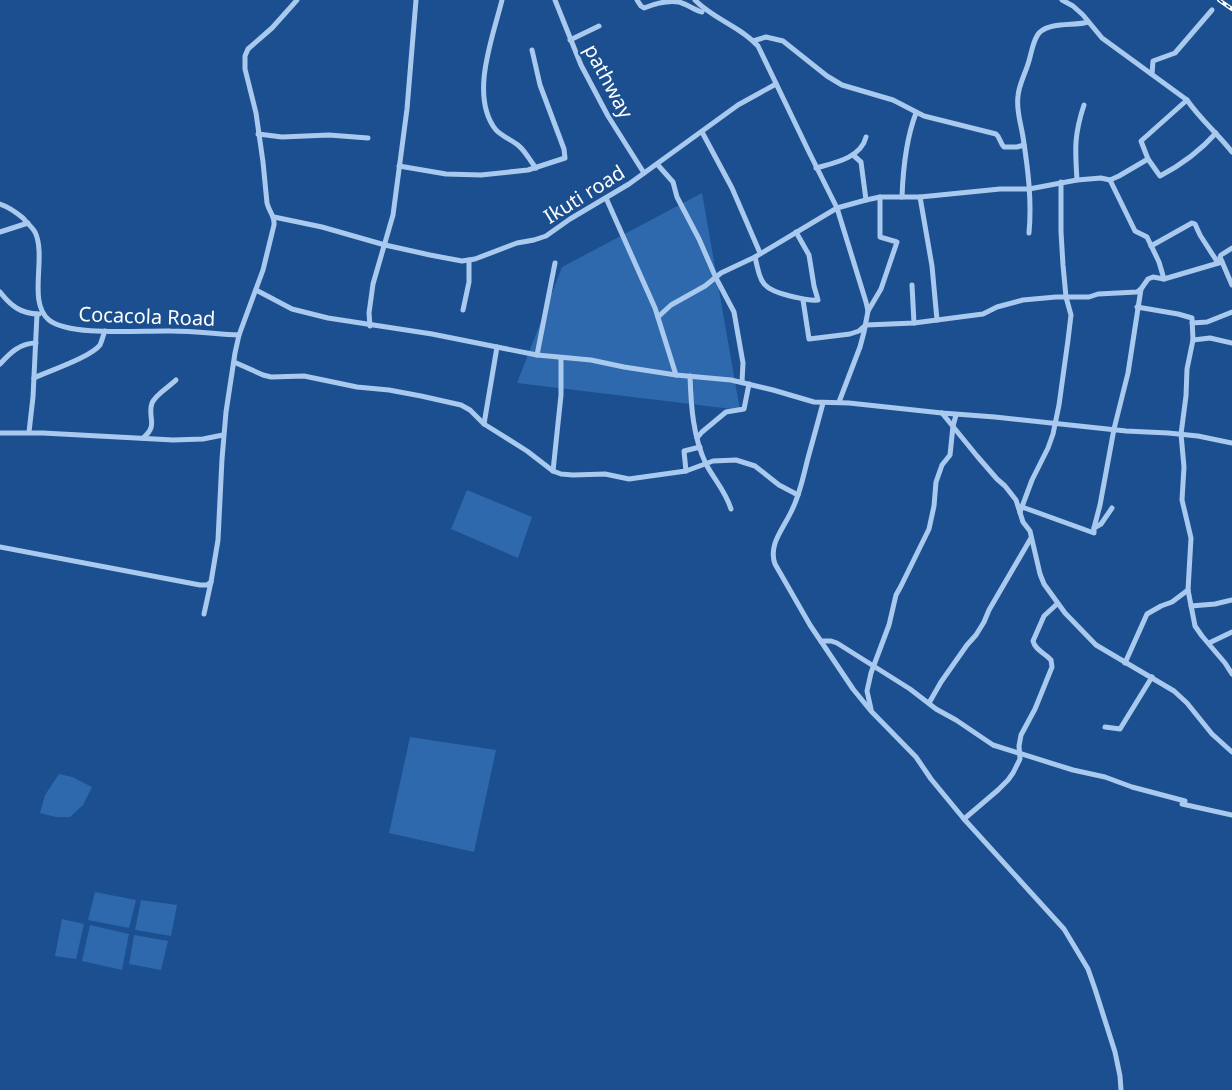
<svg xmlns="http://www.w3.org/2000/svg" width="1232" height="1090" font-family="'Noto Sans',sans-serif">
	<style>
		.green { fill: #2e69ad }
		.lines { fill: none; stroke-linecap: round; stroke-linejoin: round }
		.minor { stroke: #a9c9ee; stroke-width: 5 }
		.rail-casing { stroke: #fff; stroke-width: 4 }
		.rail { stroke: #1b4f8f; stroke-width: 1.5; stroke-dasharray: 4.5; stroke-linecap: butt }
		.labels { text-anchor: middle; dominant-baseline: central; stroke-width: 4.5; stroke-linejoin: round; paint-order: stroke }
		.street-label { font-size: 20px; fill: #fff; stroke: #1b4f8f }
	</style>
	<rect width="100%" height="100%" fill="#1b4f8f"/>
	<!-- green -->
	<g class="green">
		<polygon points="702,193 740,410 517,383 562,267"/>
		<polygon points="467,490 532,517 518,558 451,529"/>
		<polygon points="410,737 496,750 474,852 389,833"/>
		<polygon points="59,774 72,777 92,787 83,805 70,817 56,817 40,813 45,795"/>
		<polygon points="95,892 136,900 129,928 88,920"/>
		<polygon points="141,900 177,905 171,936 135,930"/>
		<polygon points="62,919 84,924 76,959 55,956"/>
		<polygon points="90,925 129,934 122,970 82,961"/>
		<polygon points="134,935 168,941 161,970 129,964"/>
	</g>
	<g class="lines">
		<!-- minor -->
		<g class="minor">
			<path d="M502 0C493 37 469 96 496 130 503 137 512 140 519 146 526 152 530 161 536 168"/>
			<polyline points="555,0 581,65 608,116 644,173"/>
			<path d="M637 0 641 6 644 8C654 4 668 0 679 2 687 4 694 10 702 12"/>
			<path d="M695 0C713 19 740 26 758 46L809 152 837 208 866 302 868 311 864 332 860 347 839 402"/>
			<path d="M1062 0 1073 6 1083 15 1102 38 1187 100C1200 119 1218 134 1232 152"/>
			<polyline points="570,40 599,26"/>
			<path d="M753 41 766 37 783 41 827 76 842 85 893 100 924 116 996 134C1000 137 1000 143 1004 147H1017L1024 145"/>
			<polyline points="1152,74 1153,61 1175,53 1212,10"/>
			<polyline points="702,132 732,188 760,253"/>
			<polyline points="258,134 282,137 329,135 368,138"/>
			<polyline points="853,155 861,162 866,200"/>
			<polyline points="1148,159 1141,141 1187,100"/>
			<polyline points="657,164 673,182 677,197 699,239 716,278 734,312 743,363 742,382"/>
			<polyline points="399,166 446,174 481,175 528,170 565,158 564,149 540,85 532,50"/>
			<path d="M816 168C834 163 861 158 866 137"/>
			<path d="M1077 180C1075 149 1074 135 1084 105"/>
			<polyline points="1110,180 1135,231 1147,237 1159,262 1164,279"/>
			<path d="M902 197C903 169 906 139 916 113"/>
			<polyline points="920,197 932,266 937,320"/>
			<polyline points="606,198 655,308 676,375"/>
			<path d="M0 204C9 207 16 212 23 218 27 223 32 227 35 232 47 257 27 302 49 320 70 337 143 330 171 331 194 331 217 334 239 335"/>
			<polyline points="274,217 322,227 385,245 430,255 462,261 475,259 517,243 534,240 546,236 570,219 629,184 738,105 776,84"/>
			<polyline points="0,232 28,223"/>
			<path d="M1029 233C1032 201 1028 169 1023 137 1021 123 1016 111 1018 96 1019 83 1027 71 1030 57 1032 50 1034 37 1040 32 1051 22 1075 26 1088 22"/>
			<polyline points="1151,246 1192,223 1195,224 1200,235 1218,263"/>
			<polyline points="1232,248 1221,255 1220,257 1232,285"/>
			<path d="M755 257C761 283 761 289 790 296 800 298 807 301 818 300L814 286 809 255 796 232"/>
			<polyline points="912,285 914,323"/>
			<polyline points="256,290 292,309 328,318 432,334 537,355 591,360 624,367 676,375 731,380 773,390 814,402 849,403 942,413 995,417 1126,431 1168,433 1198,436 1232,443"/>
			<path d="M0 292C11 306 21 314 39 314"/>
			<polyline points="803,300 809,339 850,334 859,331 866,325 914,323 983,314 997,307 1023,300 1056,297 1089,297 1098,294 1137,292 1141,289 1148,279 1153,277 1164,279 1222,262"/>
			<polyline points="1137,307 1178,314 1192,318 1193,340 1187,369 1186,396 1181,434 1184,467 1182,500 1191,538 1188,590 1195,626 1202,636 1225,663 1232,674"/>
			<polyline points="463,310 469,282 469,260"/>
			<polyline points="868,311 881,289 897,242 880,237 880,197"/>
			<path d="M658 317 671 305 705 286 721 273 755 257 837 208 866 200 880 197H920L1000 189H1029L1077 180 1101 178 1110 180 1119 176 1148 159 1160 176C1181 165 1200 151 1216 133"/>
			<polyline points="1192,323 1207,322 1232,312"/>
			<polyline points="370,326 369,313 373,284 393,215 407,109 416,0"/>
			<polyline points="1193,340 1210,338 1232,343"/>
			<polyline points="537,355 555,263"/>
			<polyline points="234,362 263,375 271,377 304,376 357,387 389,390 421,396 461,405 470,410 484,424 527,451 553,471 561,474 573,475 605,474 629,479 686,471 713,461 736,460 755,466 779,485 798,495"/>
			<path d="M0 364C10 353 20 343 36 343"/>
			<path d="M690 376C691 406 693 437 706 464 715 481 725 490 731 509"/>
			<path d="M34 378C49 371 91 357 100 345 102 341 103 335 105 331"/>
			<path d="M823 403C818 422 813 440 808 458 803 477 800 495 791 512 783 529 768 545 775 564L810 625 853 689 871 711 916 757 931 779 964 819 1064 929 1088 969 1095 989 1115 1052 1120 1076 1121 1090"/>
			<polyline points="942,413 977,456 997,479 1005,486 1016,500 1023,522 1030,531 1040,574 1044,584 1065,613 1096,645 1174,691 1187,703 1212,734 1232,752"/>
			<polyline points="484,424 497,347"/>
			<polyline points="29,432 33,397 37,314"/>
			<polyline points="0,433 43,433 173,440 203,439 223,435"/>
			<path d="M143 438C159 425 147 418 152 403 155 395 170 386 176 380"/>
			<polyline points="697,438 702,432 726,412 744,409 749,384"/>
			<polyline points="553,471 561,395 561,358"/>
			<polyline points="686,471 684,451 700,447"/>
			<polyline points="1022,507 1094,533 1094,528 1101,524 1112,508"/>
			<polyline points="1020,512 1032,480 1048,448 1053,434 1059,405 1068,340 1071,315 1066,297 1063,265 1061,232 1061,182"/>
			<polyline points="1094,528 1100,505 1114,429 1128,373 1141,289"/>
			<path d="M0 547 200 585H207L211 582 218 540 222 459 226 412 235 353 239 335 263 270 274 225C275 216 269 212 267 203L263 162 256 113 245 69V56L248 49 272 28 297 0"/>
			<polyline points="1191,606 1215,604 1232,600"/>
			<polyline points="204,614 211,582"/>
			<polyline points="821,641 831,641 837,643 910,689 936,709 956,720 993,745 1073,770 1105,777 1132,787 1185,801"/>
			<polyline points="1209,643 1232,632"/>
			<polyline points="1125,663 1147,614 1161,606 1172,602 1188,590"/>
			<polyline points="929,703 941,682 967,645 976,635 984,622 989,610 1031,538"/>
			<polyline points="871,709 867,691 871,673 889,625 896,595 901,586 929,529 934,506 936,482 942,465 950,455 953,426 956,415"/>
			<polyline points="1105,727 1120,729 1152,677"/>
			<polyline points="1182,804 1232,815"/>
			<path d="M964 819 998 790 1008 780 1013 773 1020 759 1019 746 1021 735 1035 709 1052 667 1051 660C1045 653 1035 650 1033 641L1044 616 1057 604"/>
		</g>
		<defs>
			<polyline id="rail" points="1219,0 1232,9"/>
		</defs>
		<!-- rail casing -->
		<use href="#rail" class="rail-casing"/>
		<!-- rail -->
		<use href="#rail" class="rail"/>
	</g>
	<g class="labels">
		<!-- street labels -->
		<g class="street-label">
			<text transform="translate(609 81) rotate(62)">pathway</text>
			<text transform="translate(584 194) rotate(-32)">Ikuti road</text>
			<text transform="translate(147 316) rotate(2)">Cocacola Road</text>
		</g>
	</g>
</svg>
